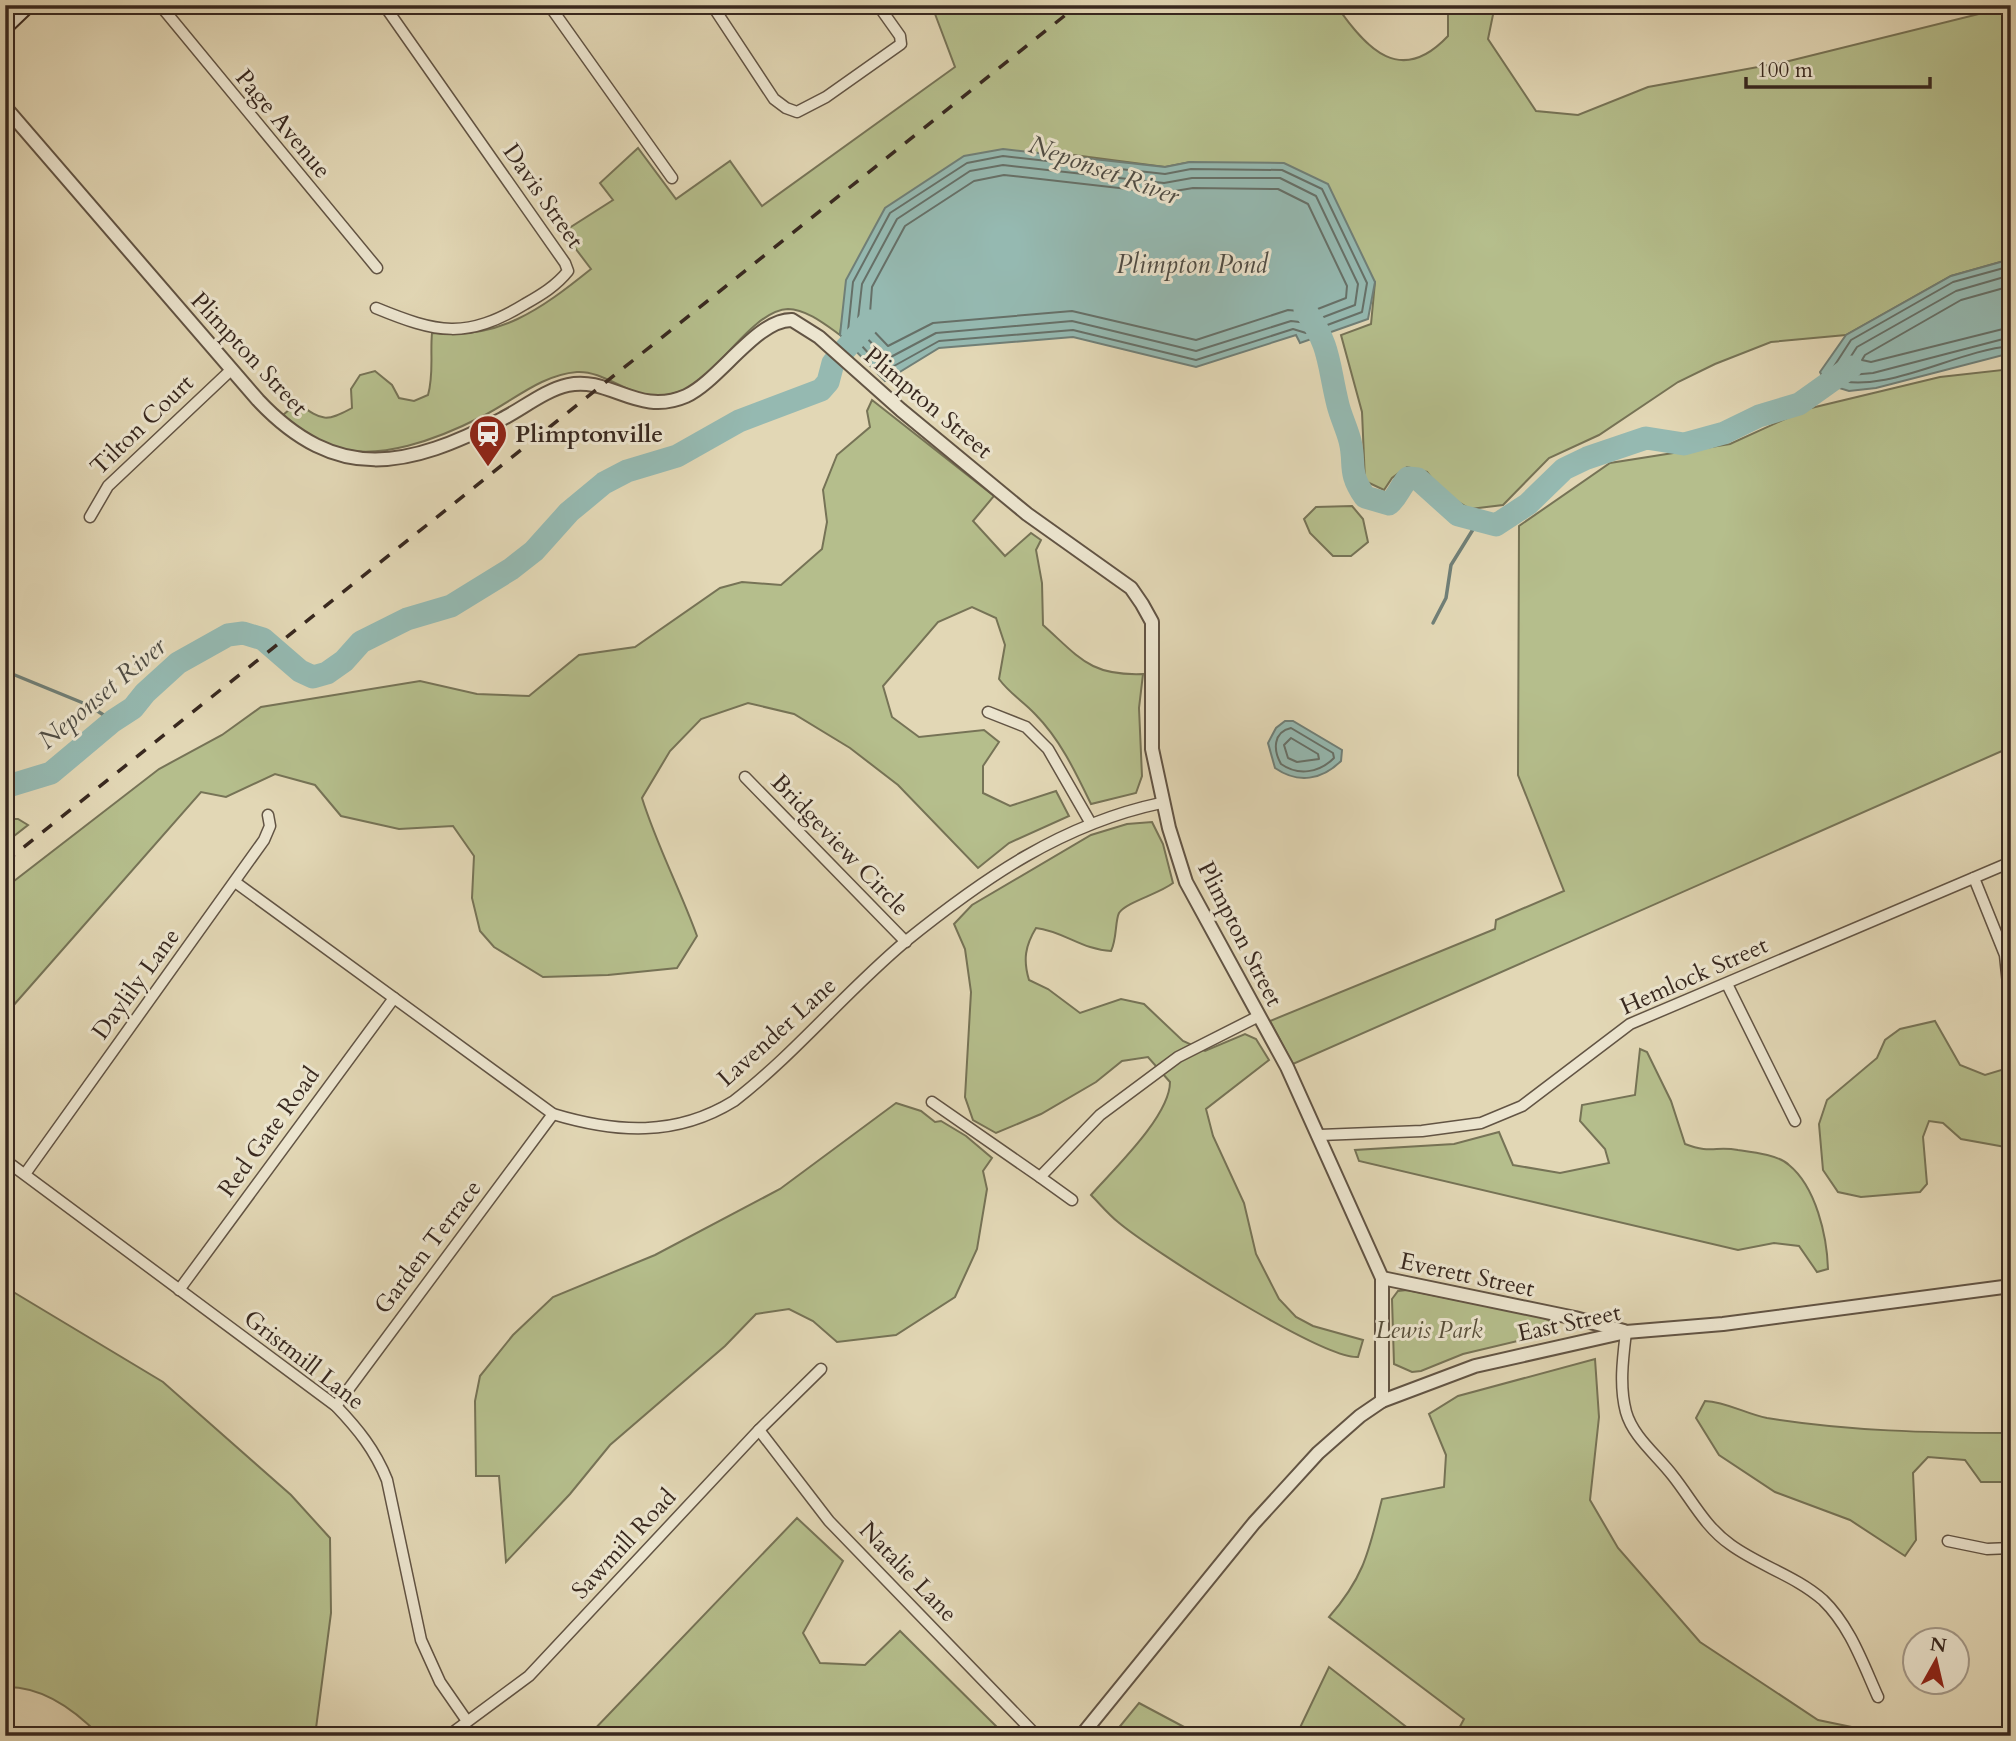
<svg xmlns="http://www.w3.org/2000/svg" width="2016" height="1741" font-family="Cardo,serif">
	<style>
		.green { fill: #b5be8c; stroke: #767356; stroke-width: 2 }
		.water { fill: #95b9b1; stroke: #707f77; stroke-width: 2 }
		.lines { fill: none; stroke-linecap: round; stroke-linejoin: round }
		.shore { stroke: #667068; stroke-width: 2 }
		.stream { stroke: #707f77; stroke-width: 3.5 }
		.river { stroke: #95b9b1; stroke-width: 23 }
		.minor-casing { stroke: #625444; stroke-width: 13 }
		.tertiary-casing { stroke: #625444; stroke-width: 16 }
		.secondary-casing { stroke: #38281f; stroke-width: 18 }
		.minor { stroke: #ece5cf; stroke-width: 10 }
		.tertiary { stroke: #ece5cf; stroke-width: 12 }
		.secondary { stroke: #ece5cf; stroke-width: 14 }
		.rail { stroke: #38281f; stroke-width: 3.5; stroke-dasharray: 12 12; stroke-linecap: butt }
		.labels { text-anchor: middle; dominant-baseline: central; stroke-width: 6; stroke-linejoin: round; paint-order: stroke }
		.street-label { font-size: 24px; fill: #38281f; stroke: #ece5cf }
		.poi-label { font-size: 24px; font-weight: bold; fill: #38281f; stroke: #ece5cf; text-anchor: start }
		.park-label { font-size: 24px; font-style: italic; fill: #574e3a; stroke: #ece5cf }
		.water-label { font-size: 26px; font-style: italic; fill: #4f4c44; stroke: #ece5cf }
	</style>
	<rect width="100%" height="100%" fill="#e2d7b5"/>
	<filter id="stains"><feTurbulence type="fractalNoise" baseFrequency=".00286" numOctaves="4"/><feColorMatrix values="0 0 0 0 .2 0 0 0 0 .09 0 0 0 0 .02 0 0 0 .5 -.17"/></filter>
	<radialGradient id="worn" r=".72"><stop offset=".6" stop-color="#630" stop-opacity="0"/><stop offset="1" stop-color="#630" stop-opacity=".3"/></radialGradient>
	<!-- green -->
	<g class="green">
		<path d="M941 5H1336C1367 50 1401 86 1448 36V5H1495L1488 39 1536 111 1578 115 1648 87 1785 62 2011 6V259L1951 276 1846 335 1771 342 1715 364 1678 382 1599 435 1549 458 1503 505 1470 509 1442 492 1427 472 1407 467 1392 478 1384 490 1365 481 1362 412 1341 335 1371 324 1375 282 1190 162 1165 167 1074 155 842 322 840 335C826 325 806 309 788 309 754 310 718 372 689 388 683 391 675 393 669 395 638 405 607 370 577 372 540 375 512 402 481 417 440 438 377 463 332 446 313 439 299 428 283 415L297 403C322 420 325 423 352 408L351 389 360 375 375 371 392 385 399 398 414 401 428 395C434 374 430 354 432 333 499 340 540 310 591 269L563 232 613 200 600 183 638 148 676 199 730 161 762 206 955 67 935 14Z"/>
		<polygon points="2011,369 2011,747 1293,1064 1270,1021 1495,929 1496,920 1564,891 1518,775 1519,526 1610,463 1730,444 1807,409 1940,377"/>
		<path d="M872 400 994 496 973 521 1005 556 1031 533 1041 540 1036 550 1042 583 1043 625C1080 658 1090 676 1143 674L1139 708 1142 776 1136 793 1091 804C1076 773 1060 739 1035 714 1023 701 1010 694 999 679L1005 645 996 618 972 607 938 622 883 686 892 717 919 737 984 730 999 742 983 766V793L1010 806 1056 791 1069 816 1009 843 978 868 898 785 850 748 794 714 748 703 701 719 670 751 642 798C657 846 680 889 697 936L677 968 608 975 543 977 494 947 480 931 472 898 474 856 453 826 399 829 341 816 315 785 275 774 226 797 201 792 5 1015V888L159 769 222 735 261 707 420 681 477 694 529 696 579 655 635 647 720 588 742 582 781 585 822 549 827 522 823 490 837 455 870 427 867 411Z"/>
		<polygon points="1352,506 1363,519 1368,542 1351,556 1333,556 1310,533 1304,519 1316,507"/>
		<polygon points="5,819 18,819 28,825 5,843"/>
		<path d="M1152 822 1163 844 1173 883C1159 894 1126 902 1119 913 1115 921 1117 939 1111 951 1083 950 1063 931 1036 928 1025 946 1023 960 1029 980L1048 989 1080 1013 1121 999 1144 1004 1183 1041 1205 1051 1245 1034 1256 1039 1269 1060 1206 1109 1213 1136 1244 1203 1256 1254 1279 1299 1296 1317 1313 1326 1363 1340 1358 1357C1322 1359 1151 1250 1118 1222 1108 1214 1100 1204 1091 1195 1114 1169 1170 1116 1170 1082L1148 1057 1122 1061 1096 1082 1041 1114 996 1133 973 1120 965 1097 971 992 965 949 954 924 972 905 1091 835 1127 824Z"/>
		<polygon points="1935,1021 1960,1065 1985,1075 2011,1067 2011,1148 1961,1139 1943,1123 1929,1121 1923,1137 1927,1184 1920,1192 1861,1197 1838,1192 1823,1170 1819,1124 1827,1100 1877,1058 1885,1040 1900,1029"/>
		<path d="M1640 1049 1647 1052 1671 1101 1685 1144C1711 1154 1715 1146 1738 1150 1752 1152 1779 1155 1789 1165 1816 1187 1827 1236 1828 1269L1817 1272 1799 1246 1774 1243 1738 1250 1359 1161 1355 1150 1454 1144 1499 1132 1513 1165 1560 1173 1609 1163 1605 1149 1580 1121 1582 1105 1635 1095Z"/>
		<polygon points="896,1103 921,1111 935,1122 941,1121 966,1136 992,1158 983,1171 987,1189 977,1249 955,1297 896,1335 837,1342 813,1321 789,1309 756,1314 725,1346 610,1445 570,1494 506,1562 499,1476 476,1476 475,1401 480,1376 513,1335 553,1297 655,1255 780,1189"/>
		<path d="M5 1287 163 1382 291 1495 330 1538 331 1613 315 1736H100C75 1710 42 1686 5 1687Z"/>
		<polygon points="1407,1290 1538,1316 1554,1322 1555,1332 1463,1354 1421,1371 1412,1372 1394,1364 1392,1299 1398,1291"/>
		<path d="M1595 1359 1599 1417 1590 1500 1618 1548 1700 1642 1818 1720 1895 1736H1455L1464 1719 1329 1617C1365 1576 1369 1550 1382 1499L1444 1487 1446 1455 1429 1414 1458 1396Z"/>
		<path d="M1705 1401C1727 1402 1746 1414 1767 1418 1847 1431 1930 1433 2011 1433V1482H1981L1965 1460 1928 1457 1913 1473 1916 1540 1905 1556 1850 1520 1775 1492 1719 1455 1696 1418Z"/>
		<polygon points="797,1518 843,1561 803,1633 820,1663 865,1665 900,1631 1006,1736 894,1736 886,1732 883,1736 588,1736"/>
		<polygon points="1329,1667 1418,1736 1296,1736"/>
		<polygon points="1139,1703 1201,1736 1112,1736"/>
	</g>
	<!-- water -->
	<g class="water">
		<polygon points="1003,149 1165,167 1190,162 1284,163 1328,184 1375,282 1368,319 1300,343 1296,335 1196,367 1073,337 939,348 885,381 840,335 846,280 885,208 964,156"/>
		<polygon points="2011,259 2011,353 1876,388 1849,391 1826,384 1820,372 1846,335 1951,276"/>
		<path d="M1285 721H1293L1342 750 1341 761C1322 780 1298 784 1275 768L1268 743 1276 728Z"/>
	</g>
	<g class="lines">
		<!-- shore -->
		<g class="shore">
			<polygon points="1003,156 1165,174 1191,169 1282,170 1322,189 1367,283 1362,312 1306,333 1293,329 1196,360 1073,330 939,341 885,371 848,331 853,282 890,213 967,163"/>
			<polygon points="1003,165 1164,183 1192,178 1280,178 1316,196 1358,284 1355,305 1308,323 1291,321 1196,351 1072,321 936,333 887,359 857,328 862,284 897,219 970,171"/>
			<polygon points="1004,175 1163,193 1193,188 1278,189 1308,204 1347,286 1346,298 1310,312 1288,310 1196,340 1072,311 933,323 888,346 869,326 872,287 905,226 974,181"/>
			<path d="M2011 266 1953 282 1851 340 1829 374 1832 379C1887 395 1954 351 2011 346"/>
			<polyline points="2011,275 1956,291 1857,347 1842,370 1851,375 1873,373 2011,337"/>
			<polyline points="2011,286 1961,300 1865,355 1862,360 1871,362 2011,327"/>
			<path d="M1291 728 1333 753 1334 758C1319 773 1298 776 1281 764 1273 750 1273 732 1291 728Z"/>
			<polygon points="1291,738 1318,754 1319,759 1297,762 1288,758 1284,745"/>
		</g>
		<!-- stream -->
		<g class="stream">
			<polyline points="1433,623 1446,598 1451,565 1477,523"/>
			<polyline points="5,671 88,705 113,721"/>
		</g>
		<!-- river -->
		<g class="river">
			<path d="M1305 310C1331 346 1328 365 1338 405 1341 417 1347 429 1350 441 1356 465 1347 471 1365 497L1389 504C1398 496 1400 487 1408 478L1418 479 1458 515 1496 525 1528 504 1564 469 1587 458 1646 438 1684 444 1724 433 1759 416 1799 404 1851 367"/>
			<polyline points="5,787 51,773 113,721 133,708 145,693 178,663 228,635 243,633 263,639 300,671 313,677 327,673 344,661 361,642 407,619 451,606 511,569 534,551 569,512 604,483 627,471 677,456 739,421 821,390 828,382 833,363 870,321"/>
		</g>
		<defs>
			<g id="minor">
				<polyline points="160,5 377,268"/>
				<polyline points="549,5 672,178"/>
				<polyline points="712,5 774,99 786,108 797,112 826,97 901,44 900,36 878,5"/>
				<path d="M376 308C437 333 466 340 525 304 541 295 556 286 568 271L565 263 384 5"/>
				<polyline points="90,517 108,486 231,370"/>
				<polyline points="988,712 1026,727 1048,749 1090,822"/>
				<polyline points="745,777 906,942"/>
				<polyline points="1974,878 2005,955 2008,984"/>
				<path d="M235 882 553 1114C616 1133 676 1137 734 1101 796 1053 846 991 906 941 984 878 1062 824 1161 803"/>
				<polyline points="1727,984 1795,1121"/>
				<polyline points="932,1102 1040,1177"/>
				<polyline points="1320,1135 1422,1131 1481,1123 1522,1106 1630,1024 2011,862"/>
				<path d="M5 1160 336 1406C358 1429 375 1450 387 1480L421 1640 440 1682 467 1721"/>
				<polyline points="25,1174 264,840 270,826 268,815"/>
				<polyline points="1072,1200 1040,1177 1100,1115 1178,1057 1259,1016"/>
				<polyline points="179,1290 394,998"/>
				<path d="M1626 1332C1623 1357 1619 1386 1626 1412 1633 1437 1657 1455 1673 1476 1692 1500 1705 1527 1731 1545 1760 1566 1796 1576 1823 1600 1850 1626 1863 1664 1878 1697"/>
				<polyline points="336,1406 553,1114"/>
				<polyline points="759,1430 829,1521 1037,1736"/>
				<polyline points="1948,1541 1987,1549 2011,1548"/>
				<polyline points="448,1736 529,1676 759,1430 821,1369"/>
			</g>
			<g id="tertiary">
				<path d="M5 107 258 400C337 484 408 468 502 419 522 409 545 390 568 385 610 376 638 417 686 396 719 381 757 319 792 320L819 337 901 410 1027 514 1131 588 1142 604 1152 622V749L1169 828 1186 882 1287 1067 1382 1278V1401"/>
				<polyline points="1382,1278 1575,1318 1624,1331"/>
				<polyline points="1081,1736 1254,1523 1318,1453 1360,1416 1382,1401 1475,1366 1626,1332 1723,1324 2011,1286"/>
			</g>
			<polyline id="secondary" points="5,27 28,5"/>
		</defs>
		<!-- minor casing -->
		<use href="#minor" class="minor-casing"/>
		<!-- tertiary casing -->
		<use href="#tertiary" class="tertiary-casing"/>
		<!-- secondary casing -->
		<use href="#secondary" class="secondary-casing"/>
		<!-- minor -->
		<use href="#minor" class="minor"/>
		<!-- tertiary -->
		<use href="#tertiary" class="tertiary"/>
		<!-- secondary -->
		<use href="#secondary" class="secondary"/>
		<!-- rail -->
		<polyline class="rail" points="5,862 1078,5"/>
	</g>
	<!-- icons -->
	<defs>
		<symbol id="station-pin" viewBox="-11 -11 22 30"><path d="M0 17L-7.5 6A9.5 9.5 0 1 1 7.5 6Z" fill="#8f2418" stroke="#ece5cf"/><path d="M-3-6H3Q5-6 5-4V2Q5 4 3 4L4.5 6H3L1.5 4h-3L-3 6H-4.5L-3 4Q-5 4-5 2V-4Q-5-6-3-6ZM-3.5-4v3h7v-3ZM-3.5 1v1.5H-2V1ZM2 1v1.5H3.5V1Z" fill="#fff"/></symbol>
	</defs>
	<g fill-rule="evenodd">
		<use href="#station-pin" x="466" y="412" width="44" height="60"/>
	</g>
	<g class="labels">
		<!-- street labels -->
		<g class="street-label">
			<text transform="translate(283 124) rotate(50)">Page Avenue</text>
			<text transform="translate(543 196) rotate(55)">Davis Street</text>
			<text transform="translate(249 354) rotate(47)">Plimpton Street</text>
			<text transform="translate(928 403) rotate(40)">Plimpton Street</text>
			<text transform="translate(142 425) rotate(-44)">Tilton Court</text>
			<text transform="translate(840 845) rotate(46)">Bridgeview Circle</text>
			<text transform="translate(1240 934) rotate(63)">Plimpton Street</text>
			<text transform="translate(1694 976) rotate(-24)">Hemlock Street</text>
			<text transform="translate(136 984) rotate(-54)">Daylily Lane</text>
			<text transform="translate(777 1032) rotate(-42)">Lavender Lane</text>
			<text transform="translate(269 1132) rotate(-54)">Red Gate Road</text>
			<text transform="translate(428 1247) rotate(-53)">Garden Terrace</text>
			<text transform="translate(1467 1275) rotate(12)">Everett Street</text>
			<text transform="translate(1569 1323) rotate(-12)">East Street</text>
			<text transform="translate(304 1360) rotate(38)">Gristmill Lane</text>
			<text transform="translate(624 1544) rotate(-47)">Sawmill Road</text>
			<text transform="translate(908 1572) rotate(46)">Natalie Lane</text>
		</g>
		<!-- poi labels -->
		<g class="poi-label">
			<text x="515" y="434">Plimptonville</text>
		</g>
		<!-- park labels -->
		<g class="park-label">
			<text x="1429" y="1330">Lewis Park</text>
		</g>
		<!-- water labels -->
		<g class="water-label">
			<text transform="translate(1104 170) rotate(20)">Neponset River</text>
			<text x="1192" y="264">Plimpton Pond</text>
			<text transform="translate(102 693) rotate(-40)">Neponset River</text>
		</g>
	</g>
	<!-- margin -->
	<rect width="2016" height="1741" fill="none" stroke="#e2d7b5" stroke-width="28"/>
	<rect x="7" y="7" width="2002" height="1727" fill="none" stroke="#38281f" stroke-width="3.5"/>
	<rect x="14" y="14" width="1988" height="1713" fill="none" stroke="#38281f" stroke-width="2"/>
	<!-- north arrow -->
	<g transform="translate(1936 1661) rotate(8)"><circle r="33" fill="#ece5cf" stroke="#a49989" stroke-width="2"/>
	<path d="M0-5L12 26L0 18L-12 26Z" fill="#8f2418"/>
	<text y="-10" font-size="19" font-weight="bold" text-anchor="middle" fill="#38281f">N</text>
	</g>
	<!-- scale -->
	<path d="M1746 77v10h184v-10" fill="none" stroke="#38281f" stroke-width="3.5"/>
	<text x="1757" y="77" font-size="21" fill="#38281f" stroke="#ece5cf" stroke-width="5" paint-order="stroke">100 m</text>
	<rect width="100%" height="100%" filter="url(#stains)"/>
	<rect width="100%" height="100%" fill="url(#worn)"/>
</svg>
